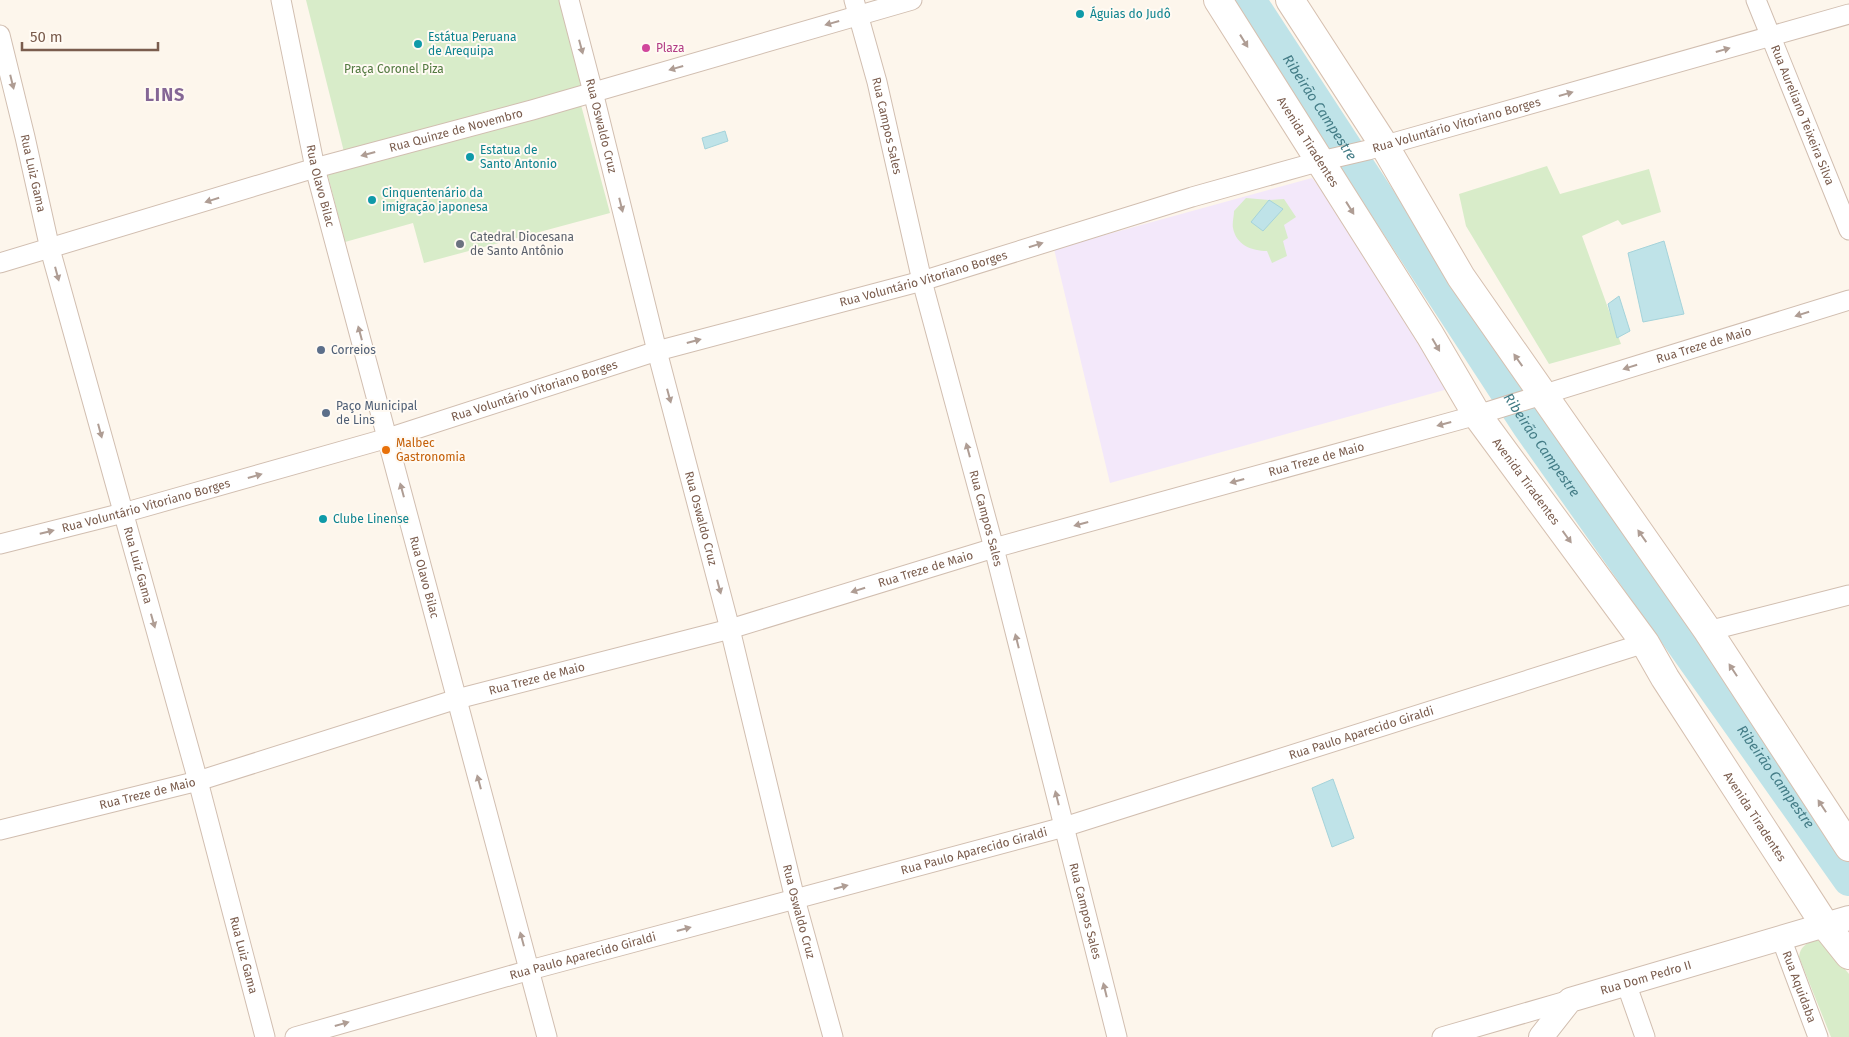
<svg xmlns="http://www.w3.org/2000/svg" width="1849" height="1037" font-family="'Fira Sans',sans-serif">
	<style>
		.education { fill: #f3e8fa }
		.green { fill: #d8ecc9 }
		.water { fill: #bfe3e8; stroke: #a5d3da }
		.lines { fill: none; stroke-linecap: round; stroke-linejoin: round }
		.river { stroke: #bfe3e8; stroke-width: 32 }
		.minor-casing { stroke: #d1beb0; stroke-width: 21 }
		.tertiary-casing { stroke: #d1beb0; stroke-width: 26 }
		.secondary-casing { stroke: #d6c0b0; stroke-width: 30 }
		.minor { stroke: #fff; stroke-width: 19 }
		.tertiary { stroke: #fff; stroke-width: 24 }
		.secondary { stroke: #fff; stroke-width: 28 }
		.oneway { fill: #af9d94 }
		.culture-dot { fill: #0f9aa8; stroke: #fffaf3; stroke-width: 2 }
		.hotel-dot { fill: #d1479c; stroke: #fffaf3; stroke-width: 2 }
		.worship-dot { fill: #6b7280; stroke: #fffaf3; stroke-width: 2 }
		.service-dot { fill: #5c6f8a; stroke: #fffaf3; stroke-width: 2 }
		.food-dot { fill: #e8710a; stroke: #fffaf3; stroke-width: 2 }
		.labels { text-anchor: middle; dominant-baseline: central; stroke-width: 4; stroke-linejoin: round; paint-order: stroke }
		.culture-label { font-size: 12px; fill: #0d838f; stroke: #fffaf3; text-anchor: start }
		.hotel-label { font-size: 12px; fill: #b23c85; stroke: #fffaf3; text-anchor: start }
		.park-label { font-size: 12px; fill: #537a41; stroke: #fffaf3 }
		.street-label { font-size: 12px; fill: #7a5c4d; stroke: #fffaf3 }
		.worship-label { font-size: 12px; fill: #5b616d; stroke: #fffaf3; text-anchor: start }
		.service-label { font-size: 12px; fill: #4e5e75; stroke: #fffaf3; text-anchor: start }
		.food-label { font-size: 12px; fill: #c56008; stroke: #fffaf3; text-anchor: start }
		.water-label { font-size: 14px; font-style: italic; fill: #437c86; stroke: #fffaf3 }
		.district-label { font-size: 18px; font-weight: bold; letter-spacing: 1px; fill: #846695; stroke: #fffaf3 }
	</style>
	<rect width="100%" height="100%" fill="#fdf6ec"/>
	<!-- education -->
	<polygon class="education" points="1312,178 1324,193 1448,389 1110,483 1054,249"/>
	<!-- green -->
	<g class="green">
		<polygon points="306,0 562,0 585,89 344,152"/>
		<polygon points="581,105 610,213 424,263 413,223 345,242 326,168"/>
		<polygon points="1547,166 1560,194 1649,169 1661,212 1622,225 1618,220 1582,236 1621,344 1549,364 1466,226 1459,194"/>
		<path d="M1246 198 1269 200 1284 199 1296 217 1284 225 1288 238 1283 241 1287 256 1272 263 1267 251C1252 251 1236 245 1233 228 1232 223 1234 216 1234 211Z"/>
		<path d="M1816 940 1822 942 1849 974V1037H1831L1799 957C1800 947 1806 943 1816 940Z"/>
	</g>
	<!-- water -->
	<g class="water">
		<polygon points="725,131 728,141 705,149 702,138"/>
		<polygon points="1269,200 1283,209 1263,231 1251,222"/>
		<polygon points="1664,241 1684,314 1643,322 1628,253"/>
		<polygon points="1619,296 1630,331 1617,338 1608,304"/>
		<polygon points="1333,779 1354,838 1332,847 1312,788"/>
	</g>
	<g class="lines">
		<!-- river -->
		<path class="river" id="s1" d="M1250 0 1528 426 1849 880"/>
		<defs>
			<g id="minor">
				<path id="s2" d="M281 0 315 168 547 1037"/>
				<path id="s3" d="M569 0 593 92 657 351 730 629 795 899 833 1037"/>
				<path id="s4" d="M854 0 877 82 922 281 994 548 1117 1037"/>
				<path id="s5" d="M1756 0 1849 230"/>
				<path id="s6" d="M0 35 25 137 50 249 198 781 265 1037"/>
				<path id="s7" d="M0 263 315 168 532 110 912 0"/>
				<path id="s8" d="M0 544 123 513 388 438 657 351 922 281 1192 197 1321 161 1368 150 1849 14"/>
				<polyline points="1708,631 1849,595"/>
				<path id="s9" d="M0 830 198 781 457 699 730 629 994 548 1477 415 1849 300"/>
				<path id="s10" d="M1781 938 1818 1037"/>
				<polyline points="1626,983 1645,1037"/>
				<path id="s11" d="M295 1037 530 970 1064 827 1645 643"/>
				<polyline points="1442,1037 1570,1000"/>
			</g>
			<g id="tertiary">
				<path id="s12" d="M1541 1037 1570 1000 1849 918"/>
			</g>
			<g id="secondary">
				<path id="s13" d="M1218 0 1430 335 1477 415 1645 643 1665 678 1825 925 1849 955"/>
				<polyline points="1290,0 1384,145 1461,277 1708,631 1849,847"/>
			</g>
		</defs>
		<!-- minor casing -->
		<use href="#minor" class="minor-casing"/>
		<!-- tertiary casing -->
		<use href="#tertiary" class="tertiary-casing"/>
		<!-- secondary casing -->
		<use href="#secondary" class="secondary-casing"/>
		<!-- minor -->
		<use href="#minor" class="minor"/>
		<!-- tertiary -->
		<use href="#tertiary" class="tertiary"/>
		<!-- secondary -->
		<use href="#secondary" class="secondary"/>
	</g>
	<!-- one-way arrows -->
	<defs><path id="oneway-solid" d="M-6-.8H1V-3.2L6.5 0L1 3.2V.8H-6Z" transform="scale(1.25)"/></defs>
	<g class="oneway">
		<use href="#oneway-solid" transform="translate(832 23) rotate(164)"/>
		<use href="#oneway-solid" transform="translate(1244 41) rotate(58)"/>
		<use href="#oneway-solid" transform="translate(581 47) rotate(75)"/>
		<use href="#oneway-solid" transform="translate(1723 50) rotate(-16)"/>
		<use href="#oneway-solid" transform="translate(676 68) rotate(164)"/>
		<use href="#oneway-solid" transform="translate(12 82) rotate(76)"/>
		<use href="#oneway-solid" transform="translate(1566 94) rotate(-16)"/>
		<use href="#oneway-solid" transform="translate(368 154) rotate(165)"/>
		<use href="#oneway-solid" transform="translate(212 200) rotate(163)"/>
		<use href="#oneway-solid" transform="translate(621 205) rotate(76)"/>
		<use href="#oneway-solid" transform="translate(1350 208) rotate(58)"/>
		<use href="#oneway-solid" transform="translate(1036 245) rotate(-17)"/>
		<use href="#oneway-solid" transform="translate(57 274) rotate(75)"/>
		<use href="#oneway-solid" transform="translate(1802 314) rotate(163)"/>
		<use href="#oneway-solid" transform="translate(360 333) rotate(-105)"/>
		<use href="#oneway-solid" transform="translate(694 341) rotate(-15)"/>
		<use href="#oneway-solid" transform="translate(1436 345) rotate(60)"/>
		<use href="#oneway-solid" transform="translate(1518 360) rotate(-125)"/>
		<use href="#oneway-solid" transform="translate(1630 367) rotate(163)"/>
		<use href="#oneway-solid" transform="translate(669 396) rotate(75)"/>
		<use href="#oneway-solid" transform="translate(1444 424) rotate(165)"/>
		<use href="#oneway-solid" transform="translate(100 431) rotate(75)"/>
		<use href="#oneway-solid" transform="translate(968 450) rotate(-105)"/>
		<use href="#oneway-solid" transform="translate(255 476) rotate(-16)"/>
		<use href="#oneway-solid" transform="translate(1237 481) rotate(165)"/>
		<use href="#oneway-solid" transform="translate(402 490) rotate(-105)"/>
		<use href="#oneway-solid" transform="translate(1081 524) rotate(165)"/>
		<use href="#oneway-solid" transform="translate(47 532) rotate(-14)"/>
		<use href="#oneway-solid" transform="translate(1642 536) rotate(-125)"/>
		<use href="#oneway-solid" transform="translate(1567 537) rotate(54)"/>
		<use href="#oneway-solid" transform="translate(719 587) rotate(75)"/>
		<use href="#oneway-solid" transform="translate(858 590) rotate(163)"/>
		<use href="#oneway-solid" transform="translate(153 621) rotate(74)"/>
		<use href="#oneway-solid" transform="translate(1017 641) rotate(-104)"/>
		<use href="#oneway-solid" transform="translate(1733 670) rotate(-123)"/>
		<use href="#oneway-solid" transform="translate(479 782) rotate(-105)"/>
		<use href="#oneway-solid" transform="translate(1057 798) rotate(-104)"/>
		<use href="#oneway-solid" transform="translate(1822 806) rotate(-123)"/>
		<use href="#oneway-solid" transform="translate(841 887) rotate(-15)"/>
		<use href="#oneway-solid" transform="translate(684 929) rotate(-15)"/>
		<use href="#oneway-solid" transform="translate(522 939) rotate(-105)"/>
		<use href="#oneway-solid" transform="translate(1105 990) rotate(-104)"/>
		<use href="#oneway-solid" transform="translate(342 1024) rotate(-16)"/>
	</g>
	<!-- markers -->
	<g class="culture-dot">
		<circle cx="1080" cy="14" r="5"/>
		<circle cx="418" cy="44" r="5"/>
		<circle cx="470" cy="157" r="5"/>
		<circle cx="372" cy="200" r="5"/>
		<circle cx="323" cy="519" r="5"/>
	</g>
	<circle class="hotel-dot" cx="646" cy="48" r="5"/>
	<circle class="worship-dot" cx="460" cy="244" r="5"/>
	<g class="service-dot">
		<circle cx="321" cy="350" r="5"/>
		<circle cx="326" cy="413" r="5"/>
	</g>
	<circle class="food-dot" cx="386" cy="450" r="5"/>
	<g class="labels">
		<!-- culture labels -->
		<g class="culture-label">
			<text x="1090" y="14">Águias do Judô</text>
			<text x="428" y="37">Estátua Peruana<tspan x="428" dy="14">de Arequipa</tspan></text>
			<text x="480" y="150">Estatua de<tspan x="480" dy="14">Santo Antonio</tspan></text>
			<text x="382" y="193">Cinquentenário da<tspan x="382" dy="14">imigração japonesa</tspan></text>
			<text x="333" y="519">Clube Linense</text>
		</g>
		<!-- hotel labels -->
		<g class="hotel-label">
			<text x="656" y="48">Plaza</text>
		</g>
		<!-- park labels -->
		<g class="park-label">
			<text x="394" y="69">Praça Coronel Piza</text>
		</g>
		<!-- street labels -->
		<g class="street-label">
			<text stroke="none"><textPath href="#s5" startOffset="124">Rua Aureliano Teixeira Silva</textPath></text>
			<text stroke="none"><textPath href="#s8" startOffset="1516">Rua Voluntário Vitoriano Borges</textPath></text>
			<text stroke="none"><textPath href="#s3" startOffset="130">Rua Oswaldo Cruz</textPath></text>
			<text stroke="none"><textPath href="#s4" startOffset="130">Rua Campos Sales</textPath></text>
			<text stroke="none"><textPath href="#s7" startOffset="475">Rua Quinze de Novembro</textPath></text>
			<text stroke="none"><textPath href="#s13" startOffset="168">Avenida Tiradentes</textPath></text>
			<text stroke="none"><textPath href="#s6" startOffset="142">Rua Luiz Gama</textPath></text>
			<text stroke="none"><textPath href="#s2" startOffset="190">Rua Olavo Bilac</textPath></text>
			<text stroke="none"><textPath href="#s8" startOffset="961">Rua Voluntário Vitoriano Borges</textPath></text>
			<text stroke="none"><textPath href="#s9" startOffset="1772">Rua Treze de Maio</textPath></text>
			<text stroke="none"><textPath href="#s8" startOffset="556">Rua Voluntário Vitoriano Borges</textPath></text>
			<text stroke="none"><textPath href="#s9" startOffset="1368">Rua Treze de Maio</textPath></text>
			<text stroke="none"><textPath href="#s13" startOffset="572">Avenida Tiradentes</textPath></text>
			<text stroke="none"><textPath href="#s8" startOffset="151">Rua Voluntário Vitoriano Borges</textPath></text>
			<text stroke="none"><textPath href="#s3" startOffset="535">Rua Oswaldo Cruz</textPath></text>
			<text stroke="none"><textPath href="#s4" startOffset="535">Rua Campos Sales</textPath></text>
			<text stroke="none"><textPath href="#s6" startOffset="548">Rua Luiz Gama</textPath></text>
			<text stroke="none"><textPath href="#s9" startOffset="962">Rua Treze de Maio</textPath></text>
			<text stroke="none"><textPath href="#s2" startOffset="595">Rua Olavo Bilac</textPath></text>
			<text stroke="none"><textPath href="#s9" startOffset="558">Rua Treze de Maio</textPath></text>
			<text stroke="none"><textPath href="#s11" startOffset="1109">Rua Paulo Aparecido Giraldi</textPath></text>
			<text stroke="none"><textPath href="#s9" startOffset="152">Rua Treze de Maio</textPath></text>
			<text stroke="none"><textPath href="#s13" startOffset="978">Avenida Tiradentes</textPath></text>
			<text stroke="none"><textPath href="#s11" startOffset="704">Rua Paulo Aparecido Giraldi</textPath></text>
			<text stroke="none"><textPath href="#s3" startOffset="940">Rua Oswaldo Cruz</textPath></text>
			<text stroke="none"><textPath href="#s4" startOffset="940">Rua Campos Sales</textPath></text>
			<text stroke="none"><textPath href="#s6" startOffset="952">Rua Luiz Gama</textPath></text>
			<text stroke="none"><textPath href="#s11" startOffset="299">Rua Paulo Aparecido Giraldi</textPath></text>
			<text stroke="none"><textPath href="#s12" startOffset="126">Rua Dom Pedro II</textPath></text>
			<text stroke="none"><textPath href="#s10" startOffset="52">Rua Aquidaba</textPath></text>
		</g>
		<!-- worship labels -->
		<g class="worship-label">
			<text x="470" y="237">Catedral Diocesana<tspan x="470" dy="14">de Santo Antônio</tspan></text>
		</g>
		<!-- service labels -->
		<g class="service-label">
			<text x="331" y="350">Correios</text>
			<text x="336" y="406">Paço Municipal<tspan x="336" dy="14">de Lins</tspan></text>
		</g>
		<!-- food labels -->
		<g class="food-label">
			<text x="396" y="443">Malbec<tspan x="396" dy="14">Gastronomia</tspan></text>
		</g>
		<!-- water labels -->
		<g class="water-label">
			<text stroke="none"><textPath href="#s1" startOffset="128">Ribeirão Campestre</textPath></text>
			<text stroke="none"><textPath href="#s1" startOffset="532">Ribeirão Campestre</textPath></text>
			<text stroke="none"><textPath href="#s1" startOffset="938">Ribeirão Campestre</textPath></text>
		</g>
		<!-- district labels -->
		<g class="district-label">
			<text x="165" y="95">LINS</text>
		</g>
	</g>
	<!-- scale -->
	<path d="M22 42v8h136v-8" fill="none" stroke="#7a5c4d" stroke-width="2.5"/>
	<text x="30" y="42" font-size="15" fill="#7a5c4d" stroke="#fffaf3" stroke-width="4" paint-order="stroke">50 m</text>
</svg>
